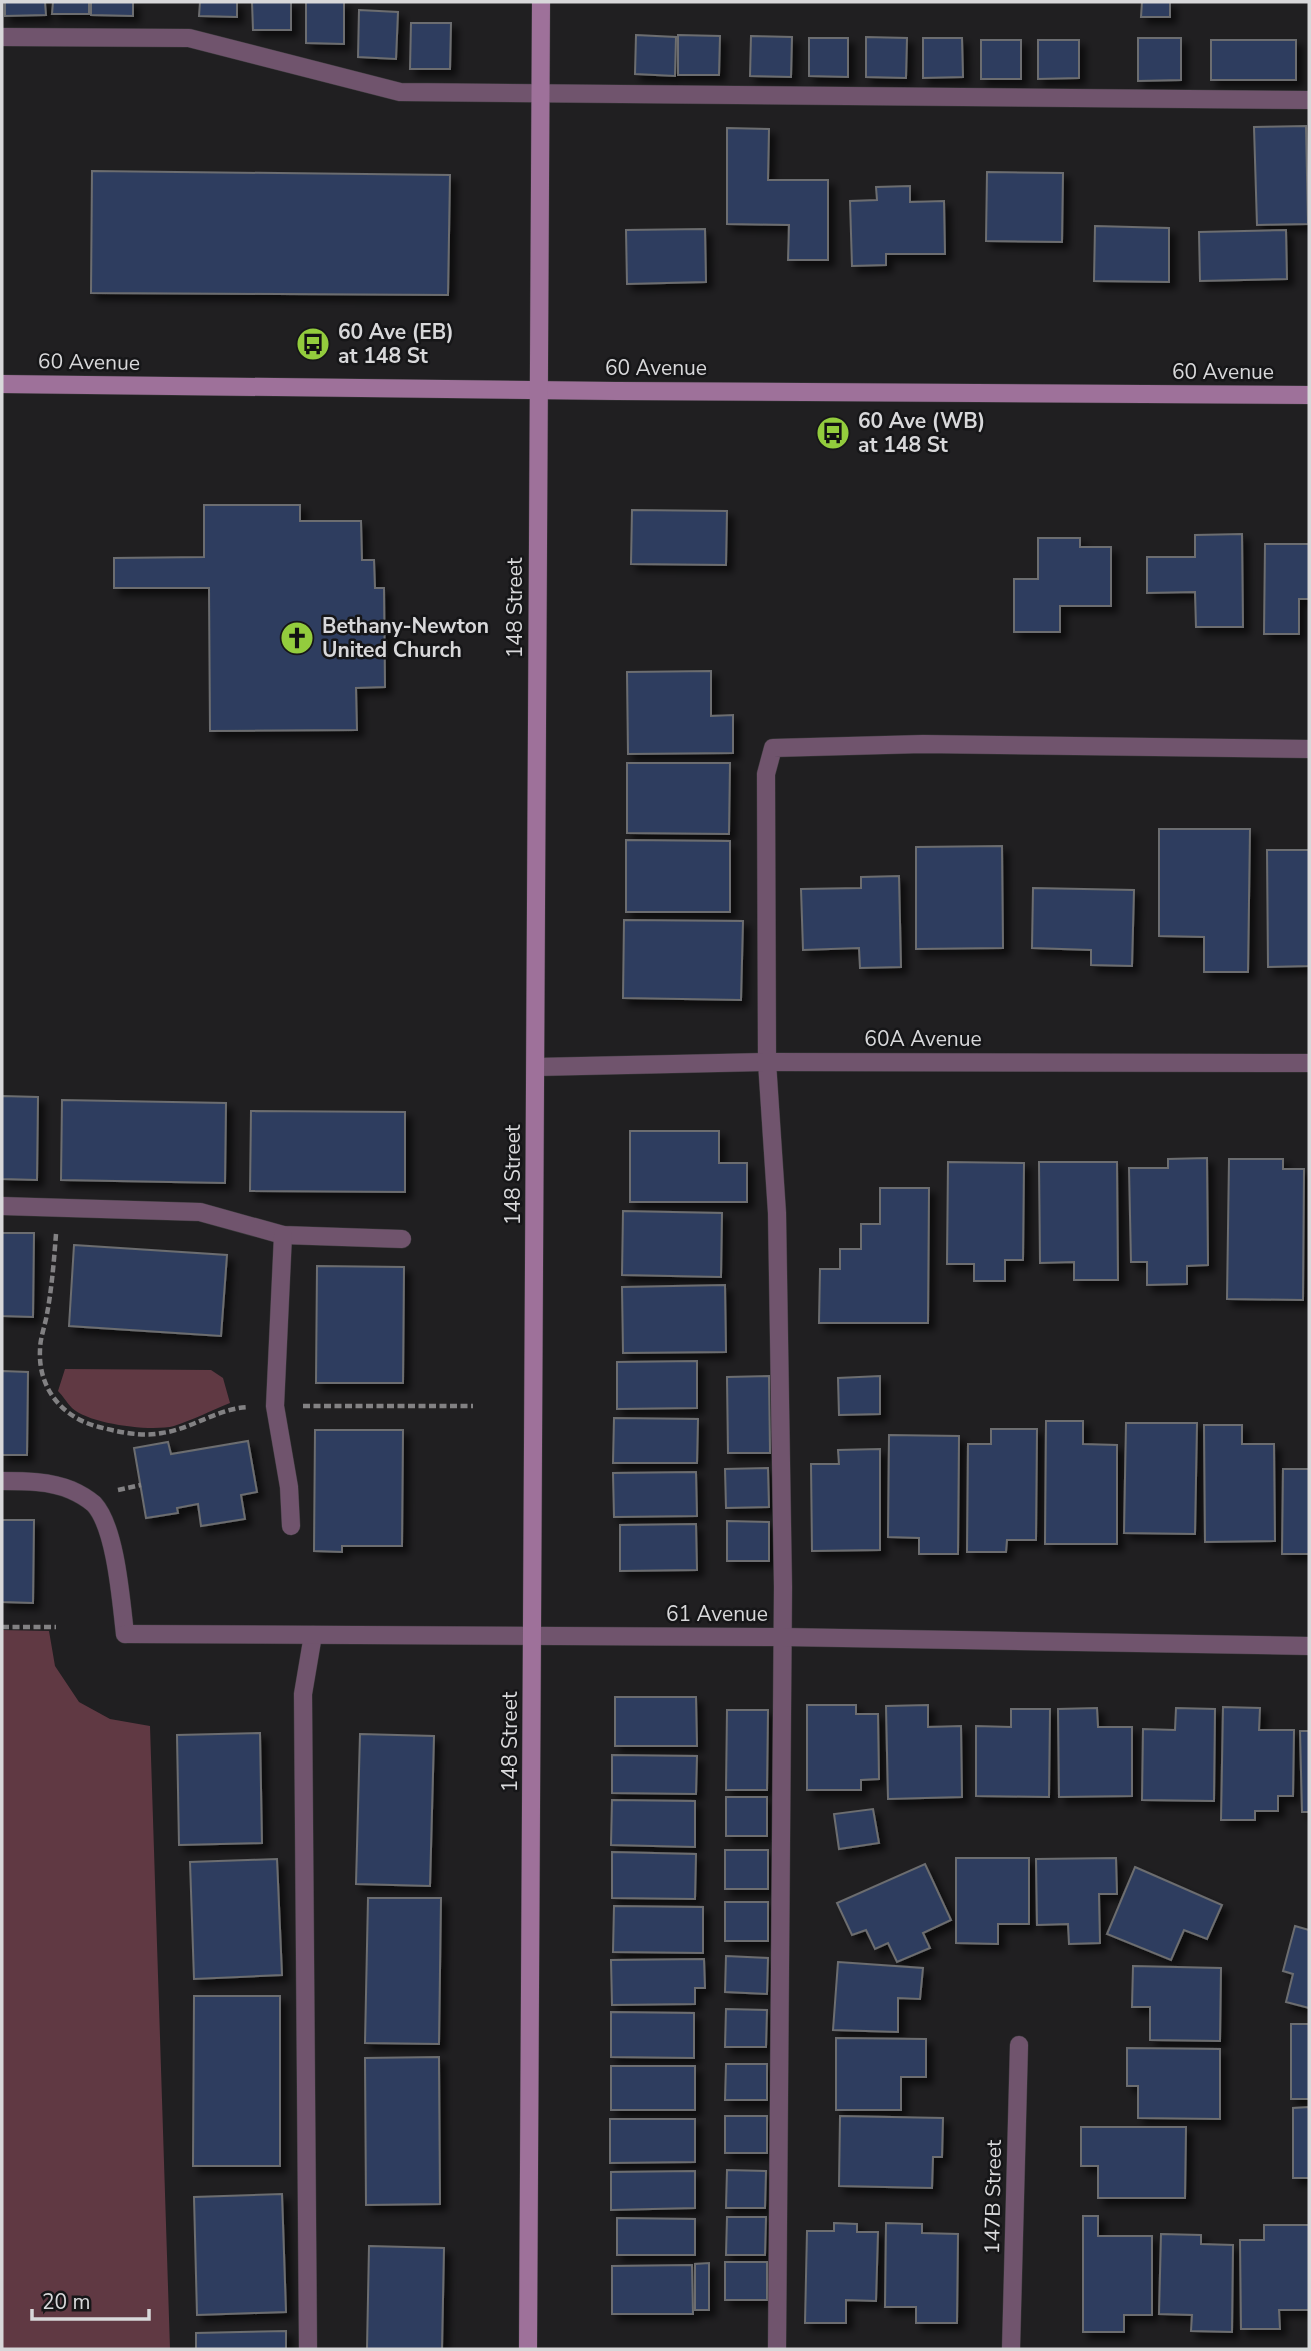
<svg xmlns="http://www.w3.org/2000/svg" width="1311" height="2351" font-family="'Nunito Sans',sans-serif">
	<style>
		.green { fill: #603943 }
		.building { fill: #2e3e5e; stroke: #6c6d6f; stroke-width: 2; filter: url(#shadow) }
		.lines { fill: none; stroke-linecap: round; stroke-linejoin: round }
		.lane-casing { stroke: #3a393b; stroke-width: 19 }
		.street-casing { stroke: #3a393b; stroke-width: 19 }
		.secondary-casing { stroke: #3a393b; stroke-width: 19 }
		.path { stroke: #828183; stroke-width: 4.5; stroke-dasharray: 7 3.5; stroke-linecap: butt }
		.lane { stroke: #70546d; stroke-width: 18 }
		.street { stroke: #70546d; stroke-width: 18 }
		.secondary { stroke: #9e719a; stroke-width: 18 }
		.labels { text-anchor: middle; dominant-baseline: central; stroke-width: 5; stroke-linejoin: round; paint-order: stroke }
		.poi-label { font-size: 21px; font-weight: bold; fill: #d8d8da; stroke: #161618; text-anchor: start }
		.street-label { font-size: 21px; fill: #d8d8da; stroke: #161618 }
	</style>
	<defs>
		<filter id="shadow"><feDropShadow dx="6" dy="6" stdDeviation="3.5" flood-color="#0009"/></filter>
	</defs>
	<rect width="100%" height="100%" fill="#201f21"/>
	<!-- green -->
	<g class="green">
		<path d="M65 1369 211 1370 223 1378 230 1403C212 1410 193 1420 174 1426 151 1432 89 1424 72 1408 67 1403 63 1396 58 1391Z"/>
		<polygon points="2,1630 49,1631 55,1666 79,1702 110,1719 150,1726 170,2349 2,2349"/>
	</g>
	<!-- building -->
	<g class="building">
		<polygon points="5,2 45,2 46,15 5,16"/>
		<polygon points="53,2 89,2 89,14 52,14"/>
		<polygon points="91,2 133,2 133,16 91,15"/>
		<polygon points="200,2 237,2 237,17 199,16"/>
		<polygon points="252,2 291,2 291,30 253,30"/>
		<polygon points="306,2 344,2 344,44 306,43"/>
		<polygon points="1142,2 1170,2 1170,17 1141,17"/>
		<polygon points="359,10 398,12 396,59 358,57"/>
		<polygon points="411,23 451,23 450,69 410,69"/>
		<polygon points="636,35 676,37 675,76 635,74"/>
		<polygon points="678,35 720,36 719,75 678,75"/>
		<polygon points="751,36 792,37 791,77 750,76"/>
		<polygon points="866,37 907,38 906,78 866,77"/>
		<polygon points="809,38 848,38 848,77 809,76"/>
		<polygon points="923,38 962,38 963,77 923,78"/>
		<polygon points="1138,38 1181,38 1181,80 1138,81"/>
		<rect x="981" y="40" width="40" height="39"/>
		<polygon points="1038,40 1079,40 1079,78 1038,79"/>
		<rect x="1211" y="40" width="85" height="40"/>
		<polygon points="1306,126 1308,224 1257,225 1254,127"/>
		<polygon points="727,128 769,129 768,180 828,180 828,260 788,260 789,225 727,224"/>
		<polygon points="92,171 450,175 448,295 91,293"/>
		<polygon points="987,172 1063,173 1062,242 986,241"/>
		<polygon points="910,186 910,202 944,201 945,254 886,254 886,265 852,266 850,201 877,200 876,187"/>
		<polygon points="1095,226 1169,228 1169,282 1094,281"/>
		<polygon points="705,229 706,282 627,284 626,230"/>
		<polygon points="1286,230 1287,279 1200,281 1199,232"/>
		<polygon points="204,505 300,505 300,521 361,521 362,560 374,560 375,588 384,588 385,687 356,688 357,730 210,731 209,588 114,588 114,558 204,557"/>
		<polygon points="632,510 727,511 726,565 631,564"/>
		<polygon points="1242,534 1243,627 1196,627 1195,592 1147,593 1147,557 1195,557 1195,535"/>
		<polygon points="1038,538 1080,538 1080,547 1111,547 1111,606 1060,606 1060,632 1014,632 1014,579 1038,579"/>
		<polygon points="1265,544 1309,544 1309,599 1299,599 1299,634 1264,634"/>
		<polygon points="711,671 711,716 733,715 733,753 628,754 627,672"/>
		<polygon points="627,763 730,763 729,834 627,833"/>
		<polygon points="1159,829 1250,829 1248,972 1204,972 1204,937 1159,936"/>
		<polygon points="626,840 730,841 730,912 626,912"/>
		<polygon points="1002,846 1003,948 916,949 916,847"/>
		<polygon points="1267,850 1309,850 1309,966 1268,967"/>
		<polygon points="899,876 901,967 860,968 859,948 803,950 801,889 861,888 861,877"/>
		<polygon points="1033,888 1134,890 1132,966 1091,965 1091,950 1032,948"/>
		<polygon points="624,920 743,921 741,1000 623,998"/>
		<polygon points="2,1096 38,1097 37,1180 2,1179"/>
		<polygon points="62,1100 226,1103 225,1183 61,1180"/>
		<polygon points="251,1111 405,1112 405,1192 250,1191"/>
		<polygon points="630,1131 719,1131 719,1163 747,1163 747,1202 630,1202"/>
		<polygon points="1207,1158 1208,1265 1187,1266 1187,1284 1147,1285 1147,1262 1131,1262 1129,1168 1168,1168 1168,1159"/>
		<polygon points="1229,1159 1283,1159 1283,1169 1304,1169 1303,1300 1227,1299"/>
		<polygon points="948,1162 1024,1163 1023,1260 1005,1260 1005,1281 974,1281 974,1264 947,1264"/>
		<polygon points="1039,1162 1117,1162 1118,1280 1074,1280 1074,1262 1040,1263"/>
		<polygon points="880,1188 929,1188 928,1323 819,1323 820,1269 840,1269 840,1249 861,1249 861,1224 880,1224"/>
		<polygon points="623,1211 722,1213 721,1277 622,1275"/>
		<polygon points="2,1233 34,1233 33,1317 2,1316"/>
		<polygon points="74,1245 227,1255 221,1336 69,1326"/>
		<polygon points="317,1266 404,1267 403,1383 316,1383"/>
		<polygon points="725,1285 726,1352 623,1353 622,1287"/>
		<polygon points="697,1361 697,1408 617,1409 617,1362"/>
		<polygon points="2,1371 28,1372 27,1455 2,1455"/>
		<polygon points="769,1376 770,1453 728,1453 727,1377"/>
		<polygon points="880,1376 880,1414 839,1415 838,1378"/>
		<polygon points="614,1418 698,1419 697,1463 613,1463"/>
		<polygon points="1046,1421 1083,1421 1083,1444 1117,1445 1117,1544 1045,1544"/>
		<polygon points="1126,1423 1197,1423 1195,1534 1124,1533"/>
		<polygon points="1204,1425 1242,1425 1242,1444 1274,1444 1275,1541 1205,1542"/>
		<polygon points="991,1429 1037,1429 1036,1540 1007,1540 1006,1552 967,1552 968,1444 991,1444"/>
		<polygon points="315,1430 403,1430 402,1546 342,1546 342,1552 314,1551"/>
		<polygon points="889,1435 959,1436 958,1554 919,1554 919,1538 888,1537"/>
		<polygon points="248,1441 257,1492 241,1495 245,1519 201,1526 198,1504 177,1508 178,1513 146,1518 134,1448 168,1442 171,1454"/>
		<polygon points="880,1449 880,1550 812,1551 811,1464 839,1464 838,1450"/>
		<polygon points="768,1468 769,1507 726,1508 725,1469"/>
		<polygon points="1283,1469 1309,1469 1309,1554 1282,1554"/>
		<polygon points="696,1472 697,1516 614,1517 613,1473"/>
		<polygon points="2,1520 34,1520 33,1603 2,1602"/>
		<polygon points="727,1521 769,1522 769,1561 727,1561"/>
		<polygon points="696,1524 697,1570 620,1571 620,1525"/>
		<polygon points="615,1697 696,1697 697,1746 615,1746"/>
		<polygon points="807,1705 856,1705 856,1714 878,1714 879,1779 861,1780 861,1790 807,1790"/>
		<polygon points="928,1705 928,1727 961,1726 962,1797 888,1799 886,1706"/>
		<polygon points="1223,1707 1260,1708 1259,1730 1294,1730 1293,1796 1278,1796 1278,1811 1255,1811 1255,1820 1221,1820"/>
		<polygon points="1097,1708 1098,1727 1132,1727 1132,1796 1059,1797 1058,1709"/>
		<polygon points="1176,1708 1215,1709 1214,1801 1142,1800 1143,1729 1175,1730"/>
		<polygon points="1011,1709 1050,1709 1049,1797 976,1796 976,1726 1011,1727"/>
		<polygon points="727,1710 768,1710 767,1790 726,1790"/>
		<polygon points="1300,1731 1309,1731 1309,1812 1302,1812"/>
		<polygon points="260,1733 262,1843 179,1845 177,1735"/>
		<polygon points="360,1734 434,1736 430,1886 356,1884"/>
		<polygon points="612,1755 697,1756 696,1794 612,1793"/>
		<rect x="726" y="1797" width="41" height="39"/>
		<polygon points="612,1800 695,1801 695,1847 611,1845"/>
		<polygon points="873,1809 879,1843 839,1849 834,1814"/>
		<rect x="725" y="1850" width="43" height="39"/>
		<polygon points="612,1852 696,1854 695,1899 612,1898"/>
		<polygon points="956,1858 1029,1858 1029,1924 998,1924 998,1944 956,1943"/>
		<polygon points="1116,1858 1117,1894 1099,1894 1100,1943 1069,1944 1068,1924 1037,1925 1036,1859"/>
		<polygon points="277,1859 282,1975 194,1979 190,1862"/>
		<polygon points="925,1864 951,1920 923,1933 930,1948 897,1962 888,1943 875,1949 866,1930 852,1935 837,1903"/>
		<polygon points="1135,1867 1222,1905 1207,1939 1184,1930 1171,1960 1107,1934"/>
		<polygon points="368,1898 441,1898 439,2044 365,2043"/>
		<rect x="725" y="1902" width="43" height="39"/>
		<polygon points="614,1906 703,1907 703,1953 613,1952"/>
		<polygon points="1295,1926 1309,1930 1309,2008 1286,2002 1293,1974 1283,1971"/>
		<polygon points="726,1956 768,1958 767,1994 725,1992"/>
		<polygon points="704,1959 705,1988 695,1988 695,2004 612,2005 611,1960"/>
		<polygon points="838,1962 923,1968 920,1999 898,1998 898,2032 833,2030"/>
		<polygon points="1133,1966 1221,1968 1220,2041 1150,2040 1150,2007 1132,2007"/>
		<polygon points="194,1996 280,1996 280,2166 193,2166"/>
		<polygon points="726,2009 767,2010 766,2047 725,2047"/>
		<polygon points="611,2012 694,2013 694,2058 611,2057"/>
		<rect x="1291" y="2024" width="18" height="75"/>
		<polygon points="836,2038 926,2039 926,2077 901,2077 901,2110 836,2110"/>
		<polygon points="1127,2048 1220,2049 1220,2119 1138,2118 1138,2086 1127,2086"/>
		<polygon points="439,2057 440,2204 366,2205 365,2058"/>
		<polygon points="726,2064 767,2064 767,2100 725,2100"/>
		<rect x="611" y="2066" width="84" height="44"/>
		<polygon points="1309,2107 1309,2178 1293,2178 1293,2108"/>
		<rect x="725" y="2116" width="42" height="37"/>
		<polygon points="840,2116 943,2118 942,2157 933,2157 932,2188 839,2186"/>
		<polygon points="610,2119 695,2119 695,2162 610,2163"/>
		<polygon points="1081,2127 1186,2127 1185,2198 1098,2198 1098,2166 1081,2166"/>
		<polygon points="727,2170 766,2171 765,2208 726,2208"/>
		<polygon points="695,2171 695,2208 611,2210 611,2172"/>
		<polygon points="282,2194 286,2312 197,2315 194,2197"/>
		<polygon points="1083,2216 1098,2216 1098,2236 1152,2236 1152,2315 1124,2315 1124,2332 1083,2332"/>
		<polygon points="727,2217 766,2217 765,2255 726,2255"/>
		<polygon points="617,2218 695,2219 695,2255 617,2255"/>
		<polygon points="834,2223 857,2224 857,2232 878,2232 876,2301 846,2300 846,2323 805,2323 807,2231 834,2231"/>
		<polygon points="886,2223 922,2224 922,2233 958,2234 957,2323 916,2323 916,2307 885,2307"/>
		<polygon points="1264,2225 1309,2225 1309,2310 1279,2310 1280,2329 1241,2329 1240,2240 1264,2240"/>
		<polygon points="1161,2234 1201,2235 1201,2244 1233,2245 1232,2332 1191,2331 1192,2315 1159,2314"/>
		<polygon points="369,2246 444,2248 442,2349 367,2349"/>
		<rect x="725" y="2262" width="42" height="38"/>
		<polygon points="709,2263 709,2310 695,2310 695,2264"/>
		<polygon points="692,2265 693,2314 612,2314 612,2266"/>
		<polygon points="286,2331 286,2349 196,2349 196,2333"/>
	</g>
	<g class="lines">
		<defs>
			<g id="lane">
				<polyline points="2,37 189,38 400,92 1309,100"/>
				<polyline points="2,1206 200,1212 283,1235 402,1239"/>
				<polyline points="283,1235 275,1406 289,1487 291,1526"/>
				<path d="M2 1481C24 1481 50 1481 71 1490 78 1493 88 1499 94 1504 116 1528 121 1601 125 1634"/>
				<polyline points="308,2349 303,1694 313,1635"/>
				<polyline points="777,2349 783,1587 777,1213 767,1062 766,774 773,748 923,744 1309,749"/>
			</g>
			<g id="street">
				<polyline points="536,1067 767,1062 1309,1063"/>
				<polyline points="125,1634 783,1637 1309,1646"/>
				<polyline points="1011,2349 1019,2045"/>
			</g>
			<g id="secondary">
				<polyline points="2,384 616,391 1309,395"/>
				<polyline points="528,2349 541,2"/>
			</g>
		</defs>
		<!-- lane casing -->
		<use href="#lane" class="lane-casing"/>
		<!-- street casing -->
		<use href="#street" class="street-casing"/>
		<!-- secondary casing -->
		<use href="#secondary" class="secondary-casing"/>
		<!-- path -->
		<g class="path">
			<path d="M56 1234C54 1260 52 1287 47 1314 45 1326 40 1338 40 1350 38 1389 63 1418 99 1427 119 1432 141 1437 162 1433 192 1429 218 1408 249 1407"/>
			<polyline points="303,1406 473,1406"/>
			<polyline points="118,1490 141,1485"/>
			<polyline points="2,1627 56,1627"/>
		</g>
		<!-- lane -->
		<use href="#lane" class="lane"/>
		<!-- street -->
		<use href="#street" class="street"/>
		<!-- secondary -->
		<use href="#secondary" class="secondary"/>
	</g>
	<!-- icons -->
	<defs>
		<symbol id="bus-disc" viewBox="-11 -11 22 22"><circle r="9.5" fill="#93cc3d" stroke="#161618"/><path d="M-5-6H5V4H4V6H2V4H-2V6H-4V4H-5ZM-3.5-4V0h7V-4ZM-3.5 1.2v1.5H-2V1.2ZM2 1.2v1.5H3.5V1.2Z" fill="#111"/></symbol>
		<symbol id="church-disc" viewBox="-11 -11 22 22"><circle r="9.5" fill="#93cc3d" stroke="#161618"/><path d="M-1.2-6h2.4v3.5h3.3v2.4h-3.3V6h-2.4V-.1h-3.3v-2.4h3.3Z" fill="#111"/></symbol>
	</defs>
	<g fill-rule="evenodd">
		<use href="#bus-disc" x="294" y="325" width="38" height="38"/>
		<use href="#bus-disc" x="814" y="414" width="38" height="38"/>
		<use href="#church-disc" x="278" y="619" width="38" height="38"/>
	</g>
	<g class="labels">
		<!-- poi labels -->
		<g class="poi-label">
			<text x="338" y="332">60 Ave (EB)<tspan x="338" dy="24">at 148 St</tspan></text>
			<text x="858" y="421">60 Ave (WB)<tspan x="858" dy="24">at 148 St</tspan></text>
			<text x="322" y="626">Bethany-Newton<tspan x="322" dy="24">United Church</tspan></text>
		</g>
		<!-- street labels -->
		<g class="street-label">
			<text transform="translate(89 362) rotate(1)">60 Avenue</text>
			<text x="656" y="368">60 Avenue</text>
			<text x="1223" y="372">60 Avenue</text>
			<text transform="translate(515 608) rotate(-90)">148 Street</text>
			<text x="923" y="1039">60A Avenue</text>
			<text transform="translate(513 1175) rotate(-90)">148 Street</text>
			<text x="717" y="1614">61 Avenue</text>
			<text transform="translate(510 1742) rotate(-90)">148 Street</text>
			<text transform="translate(993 2197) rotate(-89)">147B Street</text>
		</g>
	</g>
	<!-- border -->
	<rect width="1311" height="2351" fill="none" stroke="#d8d8da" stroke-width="7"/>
	<!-- scale -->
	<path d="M32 2309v10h117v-10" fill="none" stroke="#d8d8da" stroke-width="3.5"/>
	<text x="42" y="2309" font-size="21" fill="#d8d8da" stroke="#161618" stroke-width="5" paint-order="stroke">20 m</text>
</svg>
